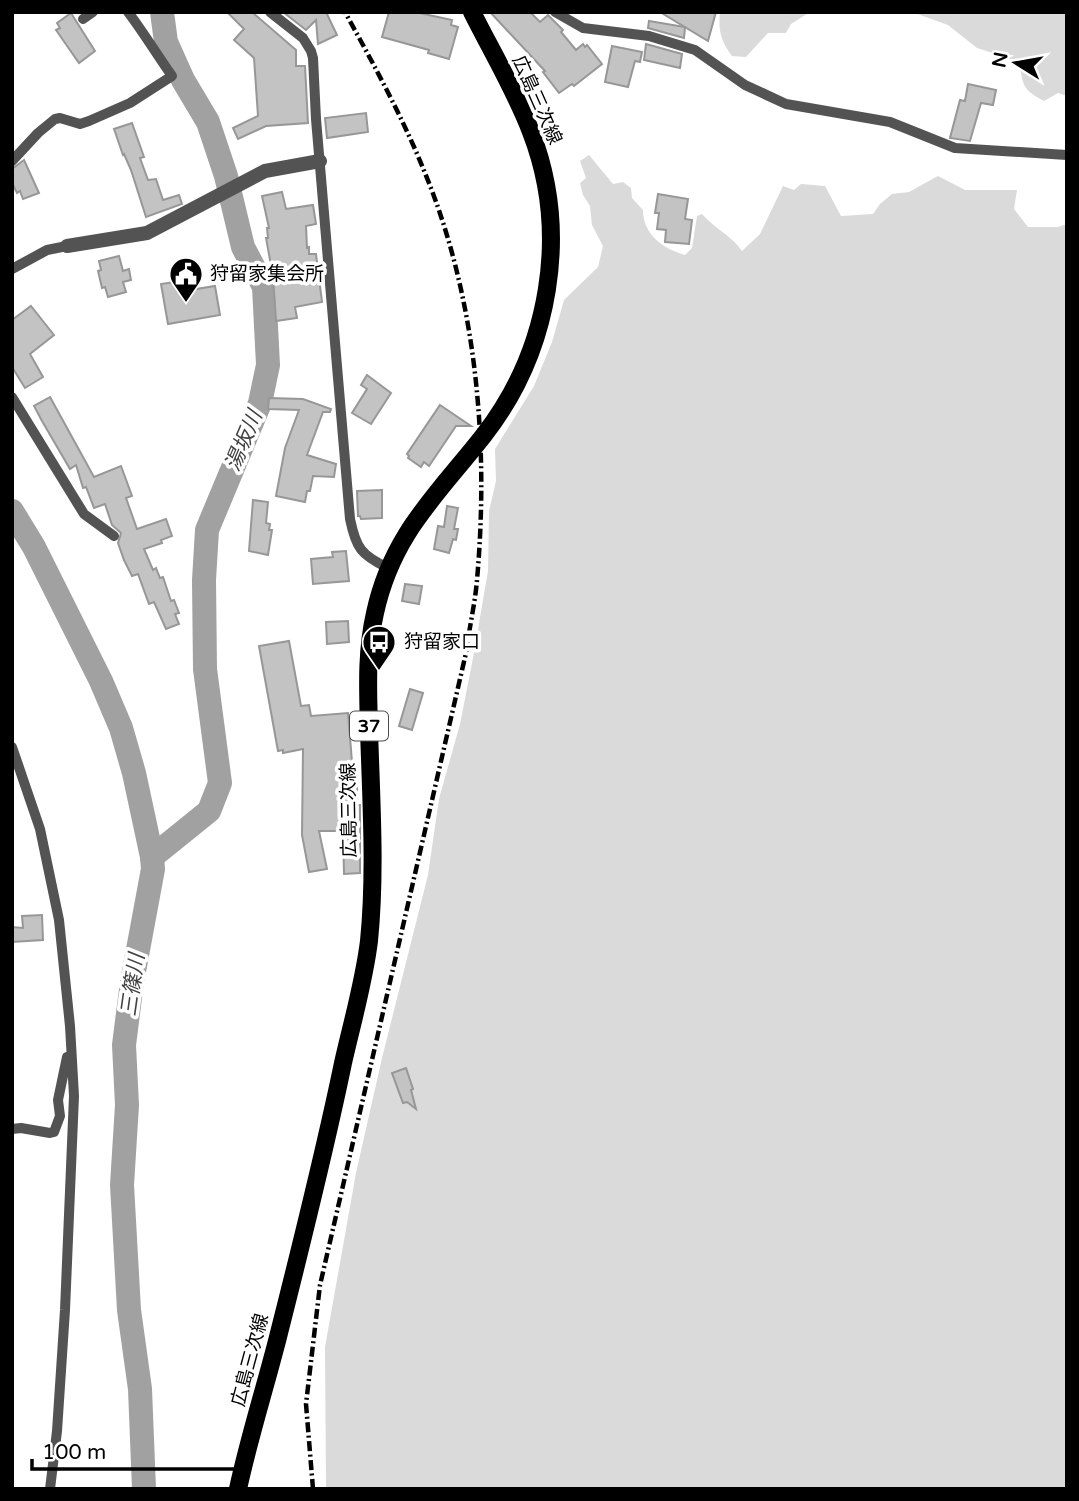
<svg xmlns="http://www.w3.org/2000/svg" width="1079" height="1501" font-family="'Varela Round','Noto Sans JP',sans-serif">
	<style>
		.green { fill: #dadada }
		.lines { fill: none; stroke-linecap: round; stroke-linejoin: round }
		.river { stroke: #a1a1a1; stroke-width: 24 }
		.building { fill: #c3c3c3; stroke: #979797; stroke-width: 2 }
		.minor { stroke: #535353; stroke-width: 10 }
		.tertiary { stroke: #535353; stroke-width: 14 }
		.primary { stroke: #000; stroke-width: 18 }
		.rail { stroke: #000; stroke-width: 4.5; stroke-dasharray: 10 3.5 2 3.5; stroke-linecap: butt }
		.labels { text-anchor: middle; dominant-baseline: central; stroke-width: 7; stroke-linejoin: round; paint-order: stroke }
		.shield { fill: #fff; stroke: #4c4c4c; stroke-width: 2 }
		.shield-label { font-size: 18px; font-weight: bold; fill: #000 }
		.street-label { font-size: 19px; fill: #000; stroke: #fff }
		.poi-label { font-size: 19px; fill: #000; stroke: #fff; text-anchor: start }
		.water-label { font-size: 21px; font-style: italic; fill: #424242; stroke: #fff }
	</style>
	<rect width="100%" height="100%" fill="#fff"/>
	<!-- green -->
	<g class="green">
		<path d="M720 12H810L791 24 786 33H768L746 57 732 56C721 41 718 31 720 12Z"/>
		<path d="M912 12H1067V96L1058 93 1044 101C1023 90 1022 85 1020 62L977 48 948 25Z"/>
		<path d="M589 155 613 184 623 182 631 188 632 198 643 210C643 235 664 249 685 255L692 248 697 216 702 214C714 228 733 237 742 251L760 234 783 186 794 190 801 184 825 186 841 216 873 214 880 204 892 194 909 192 938 176 965 190H1017L1014 209 1028 227H1058L1067 224V1489H326L325 1347 356 1173 382 1058 428 875 439 799 460 724 473 658 488 571 489 511 496 481 495 449 534 386 552 342 564 300 598 267 603 246 592 225 590 206 583 195 580 183 586 178 580 161Z"/>
	</g>
	<g class="lines">
		<!-- river -->
		<g class="river">
			<polyline points="12,511 34,547 101,681 121,728 134,773 152,857 153,869 132,982 124,1045 127,1105 122,1185 129,1310 140,1389 144,1489"/>
			<polyline points="152,857 209,811 220,783 205,669 204,580 207,530 260,403 268,365 264,287 243,247 226,176 208,122 183,80 166,42 162,12"/>
		</g>
	</g>
	<!-- building -->
	<g class="building">
		<polygon points="227,12 252,12 296,50 296,66 305,66 308,123 266,126 238,139 233,128 258,116 254,58 234,40 244,29"/>
		<polygon points="283,12 326,12 337,35 318,44 316,20 306,30"/>
		<polygon points="389,12 415,12 452,20 451,25 458,27 449,59 428,53 429,50 382,37"/>
		<polygon points="490,12 530,12 540,22 548,15 563,30 561,32 576,50 583,44 585,47 587,45 602,64 574,86 572,84 559,93 543,72 545,71"/>
		<polygon points="660,12 716,12 708,41"/>
		<polygon points="71,13 95,51 79,63 56,30 60,28 57,23"/>
		<polygon points="649,21 685,27 684,38 648,28"/>
		<polygon points="646,44 682,54 680,68 644,60"/>
		<polygon points="612,46 642,52 640,62 635,61 628,87 605,82"/>
		<polygon points="968,84 996,90 993,105 981,103 970,141 950,138 960,100 965,101"/>
		<polygon points="366,113 368,132 327,138 325,118"/>
		<polygon points="132,123 144,157 140,158 148,180 156,179 163,200 179,195 182,204 146,217 131,170 124,154 123,155 114,129"/>
		<polygon points="24,160 39,193 23,199 20,191 17,193 12,183 12,169"/>
		<polygon points="282,192 286,209 313,205 316,224 306,226 307,248 309,247 309,254 316,254 322,302 295,307 297,318 276,321 273,276 266,238 268,238 267,228 269,228 262,196"/>
		<polygon points="658,194 688,199 685,219 692,220 689,244 665,242 666,230 657,229 659,213 655,213"/>
		<polygon points="119,256 123,271 129,269 131,280 123,282 126,292 108,297 105,287 102,288 98,271 101,270 99,261"/>
		<polygon points="194,279 196,289 215,286 220,315 168,324 161,284"/>
		<polygon points="31,306 54,335 30,354 43,377 25,388 12,367 12,320"/>
		<polygon points="367,375 391,393 371,424 352,413 367,389 361,385"/>
		<polygon points="50,397 94,477 121,466 132,496 126,498 137,529 166,519 172,536 161,540 162,543 144,549 153,570 156,568 160,578 163,577 171,601 174,600 179,613 175,614 179,624 166,629 154,602 149,604 138,574 132,576 124,560 118,543 121,533 112,525 105,504 94,508 86,487 83,488 76,465 70,469 42,421 34,406"/>
		<polygon points="269,398 303,399 331,409 330,412 323,412 307,455 336,464 334,477 313,476 310,491 307,491 305,502 276,496 285,448 299,410 268,409"/>
		<polygon points="440,405 471,426 456,426 429,466 424,462 421,467 408,458 409,456 407,454"/>
		<polygon points="382,490 382,518 361,519 360,516 358,516 357,491"/>
		<polygon points="253,500 268,502 266,523 270,524 269,530 272,530 268,555 249,551"/>
		<polygon points="447,506 458,508 454,529 458,529 456,540 453,539 449,553 434,549 438,526 444,527"/>
		<polygon points="346,551 349,581 313,584 311,559 333,557 332,552"/>
		<polygon points="405,584 422,586 419,604 402,601"/>
		<polygon points="348,621 349,642 327,644 326,622"/>
		<polygon points="289,641 301,706 309,705 311,716 348,713 353,774 354,780 357,780 357,805 360,805 360,873 344,874 343,831 319,831 327,869 309,872 302,835 303,749 283,753 283,750 278,751 259,646"/>
		<polygon points="410,689 423,693 412,730 399,726"/>
		<polygon points="42,915 43,940 12,942 12,927 23,928 22,916"/>
		<polygon points="406,1068 413,1089 411,1090 416,1109 407,1102 403,1103 392,1073"/>
	</g>
	<g class="lines">
		<!-- minor -->
		<g class="minor">
			<path d="M270 12 303 38 311 51 313 58 316 119 350 519C356 548 361 555 388 568"/>
			<polyline points="555,12 583,28 649,36 695,50 745,85 786,104 890,122 955,148 1067,155"/>
			<polyline points="83,19 93,12"/>
			<path d="M12 161 38 133 55 119 60 118 80 124 89 121 130 103 172 76C157 55 144 33 128 12"/>
			<polyline points="12,269 47,250 67,246"/>
			<polyline points="12,397 84,514 114,536"/>
			<polyline points="12,747 40,829 59,920 70,1026 74,1096 65,1310 57,1431 50,1489"/>
			<polyline points="12,1129 21,1128 50,1133 54,1132 60,1116 58,1100 67,1057"/>
		</g>
		<!-- tertiary -->
		<polyline class="tertiary" points="67,246 147,233 265,171 320,161"/>
		<!-- primary -->
		<path class="primary" d="M238 1489C249 1438 265 1388 278 1337 301 1246 324 1155 343 1063 352 1023 364 982 369 941 376 871 371 799 369 729 368 690 366 652 375 613 392 534 437 495 484 435 550 350 570 233 531 132 515 90 492 52 472 12"/>
		<!-- rail -->
		<path class="rail" d="M313 1489 306 1404 320 1285 466 653C469 629 475 604 477 580 489 445 477 300 425 173 403 118 374 65 345 12"/>
	</g>
	<!-- icons -->
	<defs>
		<symbol id="civic-pin" viewBox="-11 -11 22 30"><path d="M0 17L-7.5 6A9.5 9.5 0 1 1 7.5 6Z" fill="#000" stroke="#fff"/><path d="M-.6-6.5H3V-4.5H.6V-3L4-1V1h2V6H-6V1h2V-1L-.6-3ZM-1.2 2.5V6h2.4V2.5Z" fill="#fff"/></symbol>
		<symbol id="bus-pin" viewBox="-11 -11 22 30"><path d="M0 17L-7.5 6A9.5 9.5 0 1 1 7.5 6Z" fill="#000" stroke="#fff"/><path d="M-5-6H5V4H4V6H2V4H-2V6H-4V4H-5ZM-3.5-4V0h7V-4ZM-3.5 1.2v1.5H-2V1.2ZM2 1.2v1.5H3.5V1.2Z" fill="#fff"/></symbol>
	</defs>
	<g fill-rule="evenodd">
		<use href="#civic-pin" x="167" y="255" width="38" height="52"/>
		<use href="#bus-pin" x="360" y="623" width="38" height="52"/>
	</g>
	<g class="labels">
		<!-- shield labels -->
		<rect class="shield" x="350" y="711.5" width="38" height="29" rx="5"/>
		<g class="shield-label">
			<text x="369" y="726">37</text>
		</g>
		<!-- street labels -->
		<g class="street-label">
			<text transform="translate(537 100) rotate(66)">広島三次線</text>
			<text transform="translate(349 810) rotate(-91)">広島三次線</text>
			<text transform="translate(250 1360) rotate(-75)">広島三次線</text>
		</g>
		<!-- poi labels -->
		<g class="poi-label">
			<text x="210" y="274">狩留家集会所</text>
			<text x="404" y="642">狩留家口</text>
		</g>
		<!-- water labels -->
		<g class="water-label">
			<text transform="translate(244 441) rotate(-67)">湯坂川</text>
			<text transform="translate(133 985) rotate(-82)">三篠川</text>
		</g>
	</g>
	<!-- border -->
	<rect width="1079" height="1501" fill="none" stroke="#000000" stroke-width="28"/>
	<!-- north arrow -->
	<g transform="translate(1016 63) rotate(281)" stroke="#ffffff" stroke-width="5" paint-order="stroke">
	<path d="M0-5L12 26L0 18L-12 26Z" fill="#000000"/>
	<text y="-10" font-size="19" font-weight="bold" text-anchor="middle" fill="#000000">N</text>
	</g>
	<!-- scale -->
	<path d="M32 1459v10h208v-10" fill="none" stroke="#000000" stroke-width="3.5"/>
	<text x="42" y="1459" font-size="21" fill="#000000" stroke="#ffffff" stroke-width="5" paint-order="stroke">100 m</text>
</svg>
